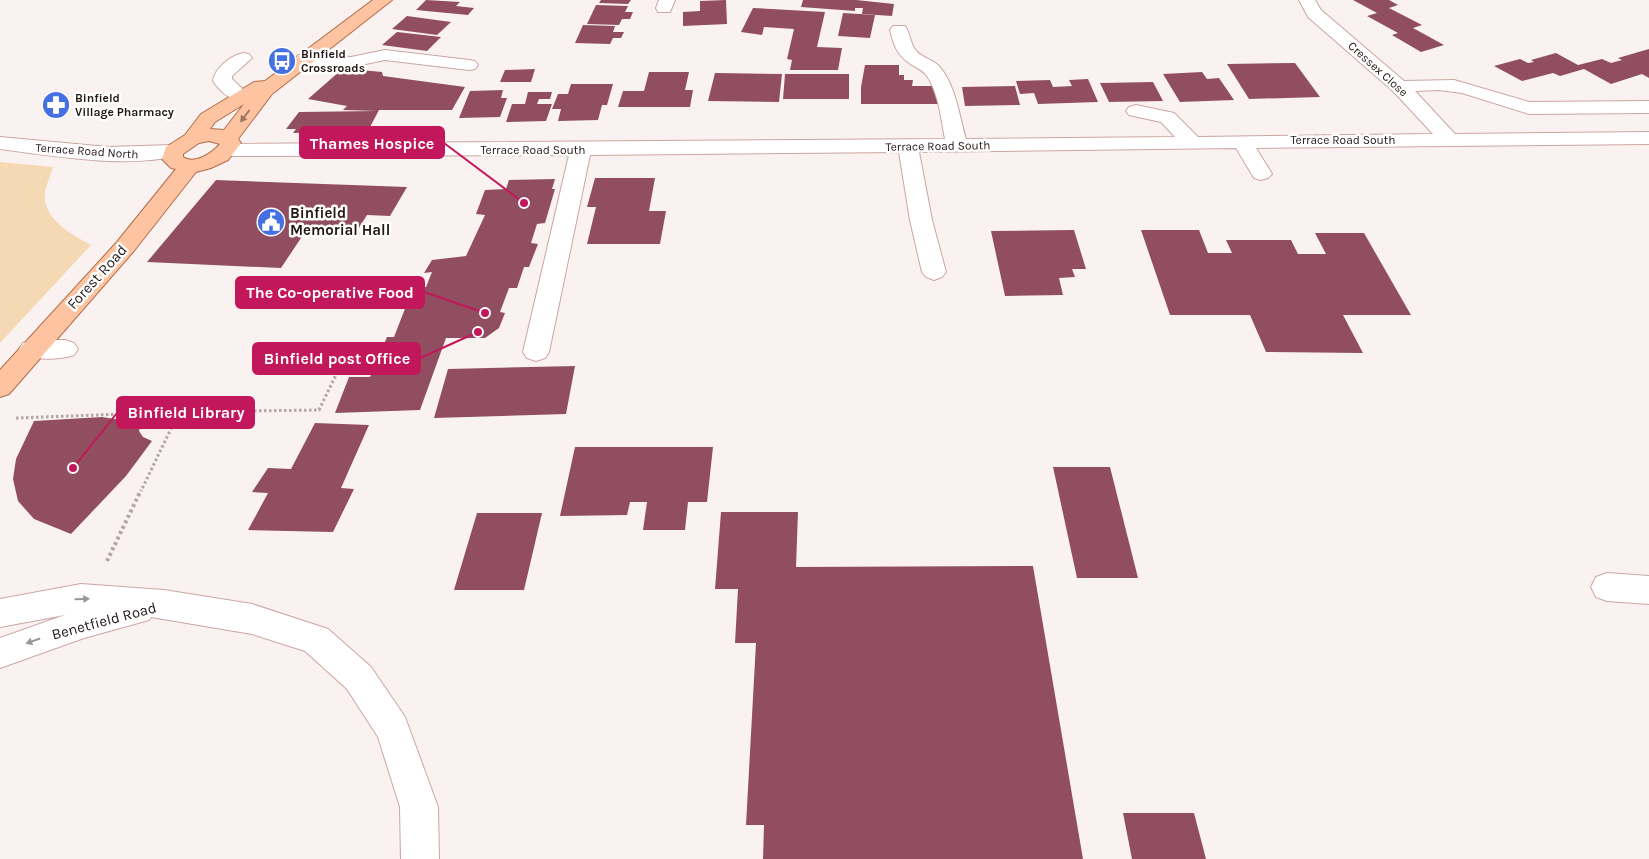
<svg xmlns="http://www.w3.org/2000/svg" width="1649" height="859" font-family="Karla,sans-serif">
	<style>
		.green { fill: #f5d9b4 }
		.building { fill: #914e61 }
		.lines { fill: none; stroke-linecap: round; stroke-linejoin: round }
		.minor-casing { stroke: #cba6a2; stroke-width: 2 }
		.major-casing { stroke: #b06c47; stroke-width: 2 }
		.path-far1 { stroke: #b0a7a6; stroke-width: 3; stroke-dasharray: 2.5 2.5; stroke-linecap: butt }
		.path { stroke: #b0a7a6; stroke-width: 4; stroke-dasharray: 3 3; stroke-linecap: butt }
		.minor { fill: #fff; fill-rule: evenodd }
		.major { fill: #fec3a1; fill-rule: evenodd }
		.oneway { fill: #9b7562 }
		.oneway2 { fill: #9c9695 }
		.labels { text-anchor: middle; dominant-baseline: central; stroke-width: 5; stroke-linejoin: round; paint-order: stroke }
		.far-poi-label { font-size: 12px; font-weight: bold; fill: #221514; stroke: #fff; text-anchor: start }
		.far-street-label { font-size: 12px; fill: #221514; stroke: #fff }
		.poi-label { font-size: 15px; font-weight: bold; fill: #221514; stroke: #fff; text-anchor: start }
		.street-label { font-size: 15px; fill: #221514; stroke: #fff }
		.leader { fill: none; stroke: #c2185b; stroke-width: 2 }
		.callout-dot { fill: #c2185b; stroke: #fff; stroke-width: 2 }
		.callout { fill: #c2185b; stroke: #c2185b; stroke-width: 2 }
		.callout-label { font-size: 16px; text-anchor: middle; font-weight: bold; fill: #fff }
	</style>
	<rect width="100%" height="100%" fill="#faf2f1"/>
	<!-- green -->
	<path class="green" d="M0 162 53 167C51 175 46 185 45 193 42 219 72 235 91 245L0 343Z"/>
	<!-- building -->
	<g class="building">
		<polygon points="426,0 460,2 456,6 474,8 468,15 416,10"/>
		<polygon points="601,0 631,0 628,4 599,3"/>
		<polygon points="726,0 727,24 683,26 683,12 700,11 700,1"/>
		<polygon points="803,0 856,0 894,4 892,16 862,14 863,8 855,8 855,11 801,7"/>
		<polygon points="1353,0 1389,0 1398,5 1389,8 1422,25 1413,28 1444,45 1421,52 1392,35 1398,33 1367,16 1377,13"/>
		<polygon points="596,5 628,6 625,12 633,12 630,19 622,19 619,25 587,24"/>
		<polygon points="753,8 825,12 817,47 842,48 838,70 790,70 792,60 787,59 794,29 764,27 762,35 741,32"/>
		<polygon points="843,13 875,15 870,38 838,36"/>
		<polygon points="407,16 451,22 437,35 392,29"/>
		<polygon points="583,25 615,26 613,32 624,32 621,38 613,38 610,44 575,43"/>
		<polygon points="397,32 441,37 427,51 382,45"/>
		<polygon points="1649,49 1649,78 1642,74 1611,84 1584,69 1560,76 1553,73 1522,81 1494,66 1520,59 1528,63 1534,62 1531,60 1556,53 1578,65 1602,59 1611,63 1622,60 1618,58"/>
		<polygon points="1295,63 1320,97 1249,99 1227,64"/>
		<polygon points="865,65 899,65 899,75 904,75 904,80 913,80 912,86 937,86 938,104 861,104 861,87"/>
		<polygon points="535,69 531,82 500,82 505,70"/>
		<polygon points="361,70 382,72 383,76 465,87 452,110 379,110 369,129 344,129 347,126 335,127 332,132 293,133 296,129 286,129 299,112 377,111 343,110 347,106 308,99 340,71"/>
		<polygon points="649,72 689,72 685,90 693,90 690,107 618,107 623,91 644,91"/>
		<polygon points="1202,72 1207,79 1219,78 1234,100 1180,102 1163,74"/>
		<polygon points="715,73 782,74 779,102 708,101"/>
		<polygon points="785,74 849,74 849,99 783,99"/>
		<polygon points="1088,79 1098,102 1038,104 1034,93 1020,94 1016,81 1050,80 1053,87 1072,86 1069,80"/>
		<polygon points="1153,82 1163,101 1109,102 1100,83"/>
		<polygon points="571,84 613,84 607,105 602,105 598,120 558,121 561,109 552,109 558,94 568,94"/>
		<polygon points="1015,86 1020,105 965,106 962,87"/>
		<polygon points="503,90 501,98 507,98 500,117 459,118 470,91"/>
		<polygon points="528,92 552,92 550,99 539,99 537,104 552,104 546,121 506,122 512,104 525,104"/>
		<polygon points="595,178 655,178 649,211 666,211 660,244 587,244 596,207 587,207"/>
		<polygon points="555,179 552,189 555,189 545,223 537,224 531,243 538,244 529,267 524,267 517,288 509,288 500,312 505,313 499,328 485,338 446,338 420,410 335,413 349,377 370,377 387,337 394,337 413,288 426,287 432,272 424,273 432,260 466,256 485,215 476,214 485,190 506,189 509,180"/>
		<polygon points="216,180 407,187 390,216 367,215 357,231 307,229 281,268 147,262"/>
		<polygon points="1074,230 1086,269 1072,269 1075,277 1059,278 1063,295 1005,296 991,231"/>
		<polygon points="1141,230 1199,230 1208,253 1232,253 1226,240 1291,240 1298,254 1326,254 1315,233 1364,233 1411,315 1343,315 1363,353 1266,352 1250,315 1170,315"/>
		<polygon points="575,366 566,414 434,418 448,369"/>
		<polygon points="102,417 141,423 139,431 143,437 152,441 126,476 71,534 34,519 18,501 13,479 16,459 34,421"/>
		<polygon points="315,423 369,425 341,488 354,489 333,532 248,530 268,493 252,492 268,468 291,469"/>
		<polygon points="575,447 713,447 707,502 688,502 685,530 643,530 647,502 630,502 627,515 560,516"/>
		<polygon points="1053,467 1110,467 1138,578 1077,578"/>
		<polygon points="721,512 798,512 796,567 1033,566 1083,859 763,859 764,825 746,825 756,643 735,643 738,589 715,589"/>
		<polygon points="477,513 542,513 524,590 454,590"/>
		<polygon points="1123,813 1194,813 1206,859 1132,859"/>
	</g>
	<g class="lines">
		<defs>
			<g id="minor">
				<polygon points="659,0 675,0 670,12 658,12 656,8"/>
				<path d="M1299 0H1315L1321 10 1404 81 1454 80 1529 102 1649 101V113L1529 114 1462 93 1439 90 1415 91 1455 134 1649 132V144L1256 148 1272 174 1268 178 1261 180 1254 178 1236 148 919 152 932 220 946 272 942 277 934 280 926 277 922 272 910 220 899 152 590 155 549 352 545 358 536 361 527 358 523 352 569 155 228 156 221 154 218 150 221 146 228 144 945 139C941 119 939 94 927 76 923 70 915 67 909 63 897 55 893 43 890 30L893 26H905C910 33 910 41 914 48 919 57 932 59 939 66 956 86 959 115 966 139L1175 137 1161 122 1129 115 1126 111 1129 107 1136 105 1174 113 1198 137 1433 134 1393 91 1308 17Z"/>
				<polygon points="385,50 469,60 475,61 478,65 475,69 469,70 385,60 351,67 304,64 298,63 295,59 298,55 304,54 351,57"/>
				<path d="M243 53 249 54 252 58 232 76V79L251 97 248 101C234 104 220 92 213 81 215 68 230 56 243 53Z"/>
				<path d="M0 137 108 147 173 145 180 147 183 151 180 155C126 169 55 156 0 149Z"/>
				<path d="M32 340H65L74 343 78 349 74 355C59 360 38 360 23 355L19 349 23 343Z"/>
				<polygon points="1607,573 1649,576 1649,604 1607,601 1596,597 1591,587 1596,577"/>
				<polygon points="81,584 164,590 252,604 328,629 371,667 405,717 438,807 439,859 401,859 400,807 378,737 347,689 305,651 252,634 151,617 149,620 84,638 0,668 0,638 65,615 0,627 0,599"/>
			</g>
			<path id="major" d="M373 0H392L272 94 238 139 241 143 228 160 211 168 196 172 133 252 9 394 0 397V370L117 242 176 169 171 168 162 159 166 147 185 135 201 114 254 82 265 81ZM244 104 224 130 210 129 215 122ZM209 141 220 144C212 153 195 165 183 157V154L199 143Z"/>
		</defs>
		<!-- minor casing -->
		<use href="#minor" class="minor-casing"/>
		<!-- major casing -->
		<use href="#major" class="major-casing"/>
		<!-- path-far1 -->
		<g class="path-far1">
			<polyline points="179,412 319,410 349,348"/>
			<polyline points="16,418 179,412 141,491"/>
		</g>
		<!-- path -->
		<polyline class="path" points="107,561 141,490"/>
		<!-- minor -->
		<use href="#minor" class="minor"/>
		<!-- major -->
		<use href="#major" class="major"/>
	</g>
	<!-- one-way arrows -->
	<defs><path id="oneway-solid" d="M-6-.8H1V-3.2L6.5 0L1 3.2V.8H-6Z" transform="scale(1.25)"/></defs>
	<use class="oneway" href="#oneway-solid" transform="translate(245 116) rotate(127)"/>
	<g class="oneway2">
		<use href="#oneway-solid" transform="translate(82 599) rotate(-2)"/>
		<use href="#oneway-solid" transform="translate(33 641) rotate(161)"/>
	</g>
	<!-- icons -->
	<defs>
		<symbol id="bus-disc" viewBox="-11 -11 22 22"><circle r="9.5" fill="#4570e2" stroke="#fff"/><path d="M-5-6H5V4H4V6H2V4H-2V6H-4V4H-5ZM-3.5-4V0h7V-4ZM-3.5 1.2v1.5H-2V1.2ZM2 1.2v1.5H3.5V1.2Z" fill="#fff"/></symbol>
		<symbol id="pharmacy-disc" viewBox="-11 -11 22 22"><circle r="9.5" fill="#4570e2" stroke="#fff"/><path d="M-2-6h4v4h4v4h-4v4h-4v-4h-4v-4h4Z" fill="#fff"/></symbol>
		<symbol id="civic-disc" viewBox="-11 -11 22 22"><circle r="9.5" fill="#4570e2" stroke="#fff"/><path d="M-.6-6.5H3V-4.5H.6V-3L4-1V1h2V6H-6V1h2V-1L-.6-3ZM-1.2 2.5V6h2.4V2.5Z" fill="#fff"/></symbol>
	</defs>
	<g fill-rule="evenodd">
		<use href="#bus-disc" x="266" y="45" width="32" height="32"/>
		<use href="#pharmacy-disc" x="40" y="89" width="32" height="32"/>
		<use href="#civic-disc" x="255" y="206" width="32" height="32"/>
	</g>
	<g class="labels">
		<!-- far-poi labels -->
		<g class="far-poi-label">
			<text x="301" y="54">Binfield<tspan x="301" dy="14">Crossroads</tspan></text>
			<text x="75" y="98">Binfield<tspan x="75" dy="14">Village Pharmacy</tspan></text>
		</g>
		<!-- far-street labels -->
		<g class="far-street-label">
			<text transform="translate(1378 69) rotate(42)">Cressex Close</text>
			<text x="1343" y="140">Terrace Road South</text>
			<text transform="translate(938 146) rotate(-1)">Terrace Road South</text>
			<text x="533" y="150">Terrace Road South</text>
			<text transform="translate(87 151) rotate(4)">Terrace Road North</text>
		</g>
		<!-- poi labels -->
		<g class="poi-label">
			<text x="290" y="213">Binfield<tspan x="290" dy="17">Memorial Hall</tspan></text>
		</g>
		<!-- street labels -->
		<g class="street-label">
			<text transform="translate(97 277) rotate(-48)">Forest Road</text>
			<text transform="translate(104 621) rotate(-15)">Benetfield Road</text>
		</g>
	</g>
	<!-- callouts -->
	<path class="leader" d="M524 203L444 143M485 313L424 292M478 332L420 358M73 468L117 413"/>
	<g class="callout-dot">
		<circle cx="524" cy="203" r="5"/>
		<circle cx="485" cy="313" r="5"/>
		<circle cx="478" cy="332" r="5"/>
		<circle cx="73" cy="468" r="5"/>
	</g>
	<g class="callout">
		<rect x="300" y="127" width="144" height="31" rx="5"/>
		<rect x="236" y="277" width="188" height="31" rx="5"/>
		<rect x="253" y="343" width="167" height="31" rx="5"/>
		<rect x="117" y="397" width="137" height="31" rx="5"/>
	</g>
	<g class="callout-label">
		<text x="372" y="149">Thames Hospice</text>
		<text x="330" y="298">The Co-operative Food</text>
		<text x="337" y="364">Binfield post Office</text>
		<text x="186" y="418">Binfield Library</text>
	</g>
</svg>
